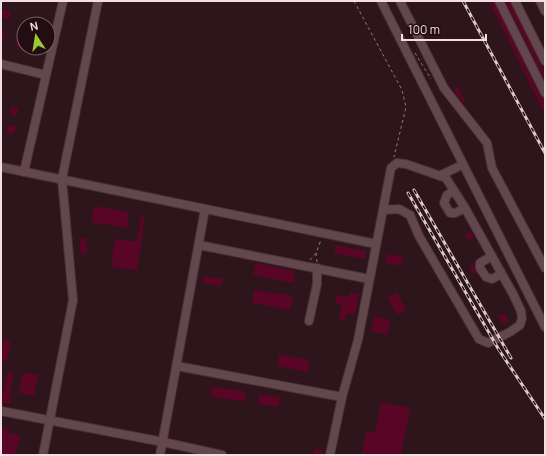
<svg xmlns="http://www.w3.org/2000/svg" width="546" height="456" font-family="Manrope,sans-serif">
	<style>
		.building { fill: #590526 }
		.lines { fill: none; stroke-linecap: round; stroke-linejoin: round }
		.minor-casing { stroke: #453337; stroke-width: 10 }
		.path { stroke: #907b80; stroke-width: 1; stroke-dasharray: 3 3; stroke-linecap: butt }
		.minor { stroke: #64474d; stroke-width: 8 }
		.rail-casing { stroke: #dbc9cd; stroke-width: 3 }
		.rail { stroke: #230c12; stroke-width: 1.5; stroke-dasharray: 4.5; stroke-linecap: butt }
	</style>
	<rect width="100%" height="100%" fill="#2d151b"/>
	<!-- building -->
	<g class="building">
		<polygon points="489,1 494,1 540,95 545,98 545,115"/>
		<polygon points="505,1 510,1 540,63 545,70 545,81"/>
		<circle cx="6" cy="14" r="4.5"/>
		<polygon points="1,26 6,36 1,45"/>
		<circle cx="20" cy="42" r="4.5"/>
		<polygon points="458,87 466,103 464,104 453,90"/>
		<circle cx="14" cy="111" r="4.5"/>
		<circle cx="11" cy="129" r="4.5"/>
		<polygon points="94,206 129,212 127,228 91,222"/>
		<polygon points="141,215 145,216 137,270 111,267 115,239 137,242"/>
		<polygon points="471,231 474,237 468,240 465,235"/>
		<polygon points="86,238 87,253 81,254 79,239"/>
		<polygon points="336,245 366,251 365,259 334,253"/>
		<polygon points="387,254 403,257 402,266 385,263"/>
		<polygon points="256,263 295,271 293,283 253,275"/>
		<polygon points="474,264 475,268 477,273 474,275 469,267"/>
		<polygon points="204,276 223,279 221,286 202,283"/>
		<polygon points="254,290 293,296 290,310 252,303"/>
		<polygon points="350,292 359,294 355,315 346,314 345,321 339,320 342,305 335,303 336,295 349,297"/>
		<polygon points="397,292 406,310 397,315 387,297"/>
		<polygon points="504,313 509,321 503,324 498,316"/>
		<polygon points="374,316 390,320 387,335 371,331"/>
		<polygon points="3,340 11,341 7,361 1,360"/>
		<polygon points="279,354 309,360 307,372 277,366"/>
		<polygon points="7,372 14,373 9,397 12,397 10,404 1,402 1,395 3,395"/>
		<polygon points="23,372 38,375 34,396 19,393"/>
		<polygon points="212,386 246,392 244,402 210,396"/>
		<polygon points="259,394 280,397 278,407 258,404"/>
		<polygon points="381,402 410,408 401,455 362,455 366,431 375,433"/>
		<polygon points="1,428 10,430 9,433 20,435 16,455 1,455"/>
		<polygon points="314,449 323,450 322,455 313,455"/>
	</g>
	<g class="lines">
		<defs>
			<g id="minor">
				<polyline points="381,1 545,327"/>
				<polyline points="400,1 444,88 487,143 492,168 545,268"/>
				<polyline points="499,1 545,93"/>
				<polyline points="515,1 545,61"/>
				<polyline points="540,1 545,11"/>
				<polyline points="1,64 46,75"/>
				<polyline points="1,167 376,244"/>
				<polyline points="24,172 63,1"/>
				<polyline points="441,175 462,165"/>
				<polyline points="454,191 447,195 444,203 450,213 455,213 465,208"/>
				<polyline points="199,245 369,279"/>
				<polyline points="492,256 480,263 480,268 486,277 492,279 501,274"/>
				<polyline points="309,321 317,284 317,268"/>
				<polyline points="177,366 342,397"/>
				<polyline points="1,411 163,442 222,455"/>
				<polyline points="43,455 73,300 62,179 98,1"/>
				<polyline points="160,455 205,209"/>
				<polyline points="330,455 342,397 358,340 391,168 397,163 406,164 446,178 465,208 513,294 521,311 522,318 520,325 510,332 488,343 479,339 419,236 410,215 399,209 383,210"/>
			</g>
		</defs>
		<!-- minor casing -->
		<use href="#minor" class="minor-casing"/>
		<!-- path -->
		<g class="path">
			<polyline points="354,1 402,90 406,107 394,157"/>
			<polyline points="415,53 431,79"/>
			<polyline points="310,260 316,253"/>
			<polyline points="317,262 316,253 321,240"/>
		</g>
		<!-- minor -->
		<use href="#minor" class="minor"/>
		<defs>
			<g id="rail">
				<polyline points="463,1 545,153"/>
				<polyline points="414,190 511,358"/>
				<polyline points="408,193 499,350 545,419"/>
			</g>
		</defs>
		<!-- rail casing -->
		<use href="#rail" class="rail-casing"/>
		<!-- rail -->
		<use href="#rail" class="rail"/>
	</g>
	<!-- border -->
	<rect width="546" height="456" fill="none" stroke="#f1e0e3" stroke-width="4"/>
	<!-- north arrow -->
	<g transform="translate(36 36) rotate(348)"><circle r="19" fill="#230c12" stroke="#756166"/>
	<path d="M0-3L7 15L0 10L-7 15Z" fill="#98cb36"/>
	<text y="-6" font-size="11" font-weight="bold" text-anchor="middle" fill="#f1e0e3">N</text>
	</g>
	<!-- scale -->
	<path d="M402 34v6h84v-6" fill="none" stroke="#f1e0e3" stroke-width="2"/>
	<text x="408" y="34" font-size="12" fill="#f1e0e3" stroke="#230c12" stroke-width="3" paint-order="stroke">100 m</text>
</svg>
